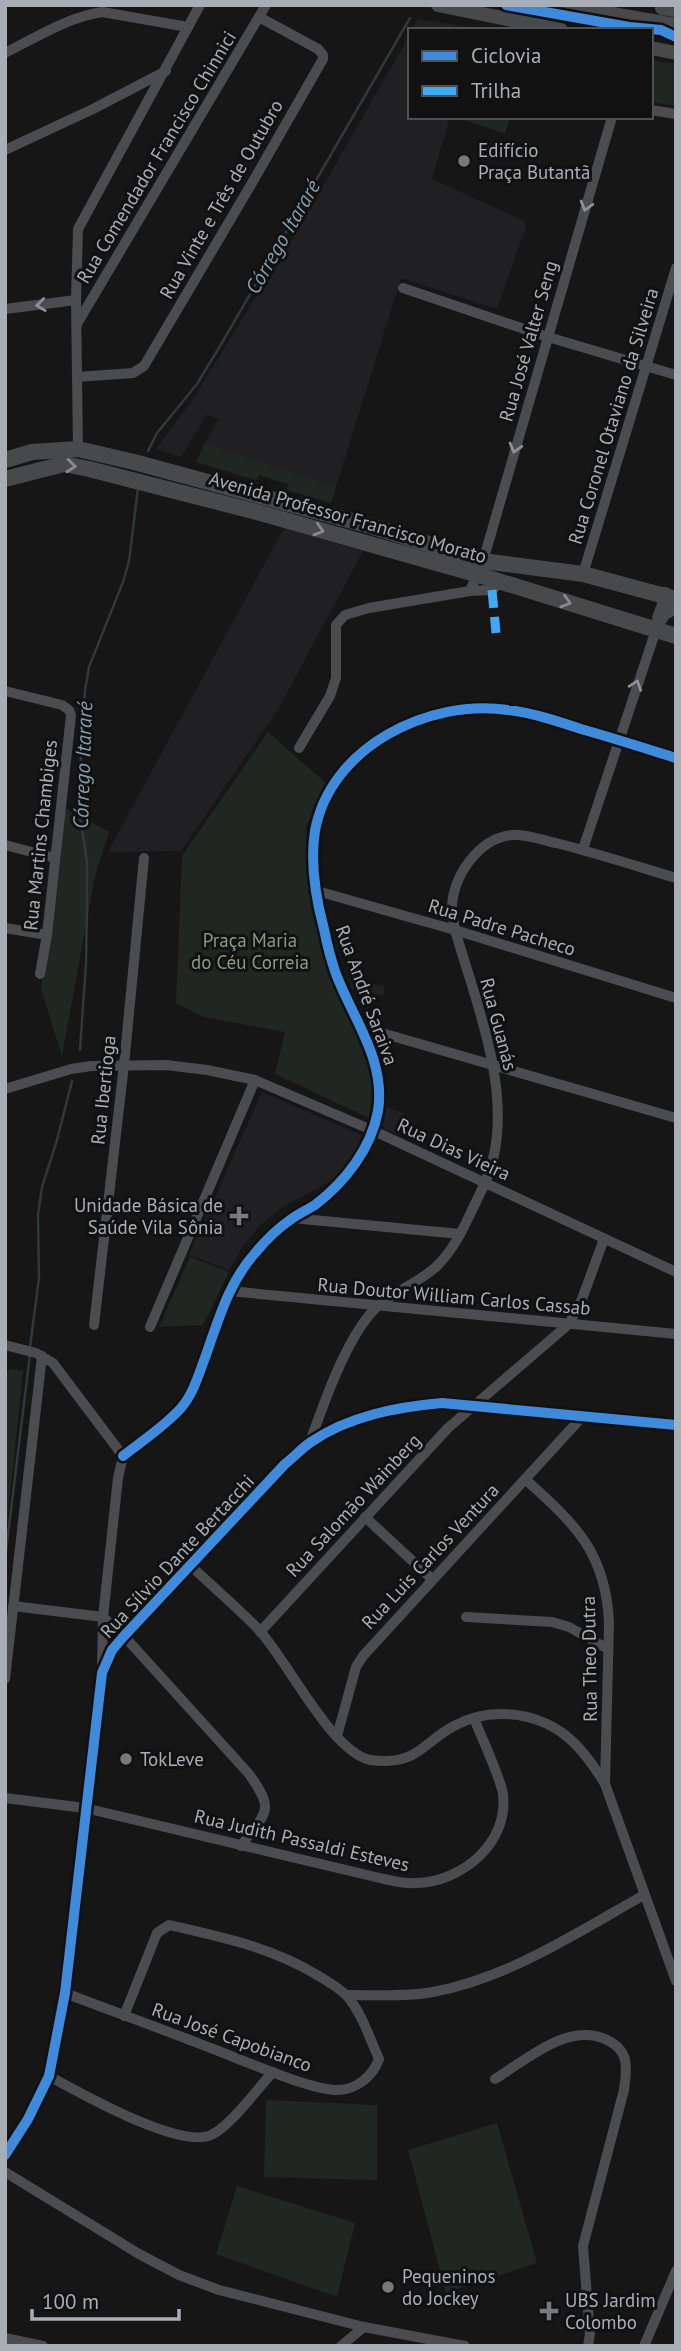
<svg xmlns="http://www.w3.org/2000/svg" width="681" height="2351" font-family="'PT Sans',sans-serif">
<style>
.built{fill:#202022}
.green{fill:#202621}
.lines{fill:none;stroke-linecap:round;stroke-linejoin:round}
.stream{stroke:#2f383c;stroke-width:2.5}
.minor{stroke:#4b4c4f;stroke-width:10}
.major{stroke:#48494b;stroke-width:14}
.highway{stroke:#48494b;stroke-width:16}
.quiet{stroke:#3fa9f5;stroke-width:9;stroke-dasharray:18 9;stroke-linecap:butt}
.cycleway-casing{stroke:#111112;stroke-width:15}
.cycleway{stroke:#408adc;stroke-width:10}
.oneway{stroke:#8d9197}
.oneway2{stroke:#878b91}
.poi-dot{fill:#76797e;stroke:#111112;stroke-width:2.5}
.labels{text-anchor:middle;stroke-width:6;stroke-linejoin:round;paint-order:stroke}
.poi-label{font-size:19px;fill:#a9aeb6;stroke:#111112;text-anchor:start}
.street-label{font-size:19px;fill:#a9aeb6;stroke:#111112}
.park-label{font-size:19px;fill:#839e82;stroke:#111112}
.water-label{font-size:21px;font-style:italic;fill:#849dad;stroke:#111112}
</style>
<rect width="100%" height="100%" fill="#161617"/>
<g class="built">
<path d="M 418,19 L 477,28 L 477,30 L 412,30 Z"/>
<path d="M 410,34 L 410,117 L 450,117 L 432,179 L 524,221 L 526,227 L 497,309 L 401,278 L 331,503 L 287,490 L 288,484 L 259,475 L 256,480 L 196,462 L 218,419 L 207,414 L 181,457 L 156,449 L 195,396 L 310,209 Z"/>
<path d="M 284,528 L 363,551 L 280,706 L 181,851 L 108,852 Z"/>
<path d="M 348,978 L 385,987 L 383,996 L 352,989 Z"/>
<path d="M 262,1092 L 364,1136 L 351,1160 L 334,1179 L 283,1207 L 260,1225 L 242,1248 L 229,1270 L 189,1255 Z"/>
<path d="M 386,1107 L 404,1113 L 396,1134 L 385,1129 L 383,1125 Z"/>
</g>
<g class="green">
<path d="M 651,60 L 676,64 L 676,106 L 651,102 Z"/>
<path d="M 457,117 L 510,117 L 505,134 Z"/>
<path d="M 205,443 L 336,487 L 331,503 L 287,490 L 288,484 L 259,475 L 256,480 L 196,462 Z"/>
<path d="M 268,732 L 328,785 L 306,826 L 307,873 L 317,925 L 334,981 L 353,1020 L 374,1084 L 369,1118 L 275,1074 L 285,1032 L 204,1017 L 176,1003 L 182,856 Z"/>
<path d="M 65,808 L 109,832 L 95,876 L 62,1056 L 41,989 Z"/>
<path d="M 190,1257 L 229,1272 L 203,1325 L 159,1327 Z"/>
<path d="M 11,1369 L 23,1371 L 5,1544 L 5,1373 Z"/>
<path d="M 266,2100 L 377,2105 L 377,2180 L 264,2177 Z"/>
<path d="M 497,2123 L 537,2263 L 446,2293 L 408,2150 Z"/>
<path d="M 237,2186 L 355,2223 L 337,2297 L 216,2254 Z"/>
</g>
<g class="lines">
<g class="stream">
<path d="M 148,451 L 157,433 L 197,384 L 223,341 L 410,18"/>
<path d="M 80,1050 L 86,963 L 87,908 L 87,862 L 78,802 L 85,691 L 89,667 L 123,582 L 129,561 L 138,488"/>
<path d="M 30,1347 L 39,1278 L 38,1215 L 42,1187 L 57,1140 L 72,1081"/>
<path d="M 5,1559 L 30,1354"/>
</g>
<g class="minor">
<path d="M 5,53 C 35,38 68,17 102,12 L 188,27"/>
<path d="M 651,110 L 676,114"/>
<path d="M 5,150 L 93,109 L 166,71"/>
<path d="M 403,288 L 548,337 L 676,375"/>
<path d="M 5,309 L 76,300"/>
<path d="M 77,324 L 266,5"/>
<path d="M 77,377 L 133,373 L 144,366 L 252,183 L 323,59 L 323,55 L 318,49 L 259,17"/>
<path d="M 78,449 L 76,300 L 78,229 L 200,5"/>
<path d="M 583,574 L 676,268"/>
<path d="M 470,591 L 483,561 L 612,117"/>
<path d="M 5,691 L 62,705 L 69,710 L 71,715 L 47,935 L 40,974"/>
<path d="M 299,748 L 330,696 L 336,678 L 336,625 L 345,615 L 369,608 L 470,591 L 492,590 L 501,582"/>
<path d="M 5,845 L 55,858"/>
<path d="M 583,849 L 660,618 L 676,609"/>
<path d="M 317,891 L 455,930 L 676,998"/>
<path d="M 5,928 L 47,935"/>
<path d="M 361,1027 L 676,1118"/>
<path d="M 5,1089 L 71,1069 L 91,1066 L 166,1065 L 207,1070 L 255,1080 L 374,1131 L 676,1272"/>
<path d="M 292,1218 L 460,1234"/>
<path d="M 229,1291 L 676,1334"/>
<path d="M 94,1325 L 124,1065 L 144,858"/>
<path d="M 150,1327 L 255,1080"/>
<path d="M 5,1345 L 36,1353 L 53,1363 L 123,1456"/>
<path d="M 310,1442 C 324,1403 348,1332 379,1305 C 397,1290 420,1282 437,1266 C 454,1249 463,1229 473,1208 C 481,1192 489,1176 493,1159 C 511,1087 475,999 455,930 C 454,923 452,915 452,908 C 452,876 480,837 513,835 C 528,834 542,840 556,843 C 596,853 636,866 676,878"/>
<path d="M 123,1456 C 142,1441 165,1426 181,1408 C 194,1393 199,1373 206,1355 C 219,1318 229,1282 256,1252 C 266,1240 277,1229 290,1220 C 298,1214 307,1210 315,1205 C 345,1182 371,1149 378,1111 C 386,1060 353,1019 336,974 C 331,960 327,944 324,929 C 316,899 310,862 315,831 C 330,747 429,698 508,710 C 533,713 557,721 581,729 C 613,738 644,748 676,758"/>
<path d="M 525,1479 C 575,1524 606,1552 609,1623 L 605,1784"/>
<path d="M 365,1517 L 432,1579"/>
<path d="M 190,1565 C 213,1587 238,1608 260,1631 C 288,1663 327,1742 364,1758 C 370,1761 378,1761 385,1761 C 419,1761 427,1740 454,1726 C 488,1707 534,1711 565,1735 C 581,1747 594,1766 605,1784 L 676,1981"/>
<path d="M 13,1606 L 103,1617"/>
<path d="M 103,1617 L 124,1636 L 249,1774 C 276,1812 266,1811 241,1846"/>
<path d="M 466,1617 L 552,1622 L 569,1627 L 608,1649"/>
<path d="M 260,1632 L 448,1428 L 569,1324 L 582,1299 L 604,1239"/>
<path d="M 102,1669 L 103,1617 L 118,1478 L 123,1456"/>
<path d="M 5,1679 L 42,1356"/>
<path d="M 337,1736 L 356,1667 L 363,1656 L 582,1417"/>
<path d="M 5,1798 L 85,1808 L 384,1879 C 394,1881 405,1884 416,1883 C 462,1882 509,1843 503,1794 C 500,1776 481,1737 474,1718"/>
<path d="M 65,1993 C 120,2014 176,2034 231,2056 C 257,2066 312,2090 338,2090 C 356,2090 373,2076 379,2059 C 370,2039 362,2014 348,1997 C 340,1988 327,1981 317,1975 C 271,1947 221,1937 169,1925 L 157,1933 L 124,2016"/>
<path d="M 347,1995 C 375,1995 405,1997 433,1992 C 509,1978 578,1932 644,1895"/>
<path d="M 49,2076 C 79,2092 183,2152 213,2134 C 232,2124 258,2088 273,2072"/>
<path d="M 495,2079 C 526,2060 569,2021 607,2040 C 630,2051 627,2068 624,2090 L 583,2246 L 590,2334 L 588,2346"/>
<path d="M 5,2155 L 28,2119 L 49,2076 L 65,1993 L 102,1673 L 112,1650 L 124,1636 L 285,1464 C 294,1457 302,1448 311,1442 C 349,1416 397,1407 442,1403 L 676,1425"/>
<path d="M 5,2172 L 139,2254 L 179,2275 L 219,2290 L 364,2327 L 465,2346"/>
<path d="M 5,2338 L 43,2346"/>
<path d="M 341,2346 L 364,2327"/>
<path d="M 644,2346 L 676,2271"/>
</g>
<g class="major">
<path d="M 438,5 L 561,30"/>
<path d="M 561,5 L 676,25"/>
<path d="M 662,8 L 676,10"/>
<path d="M 651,48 L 676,53"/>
</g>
<g class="highway">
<path d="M 5,460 L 32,452 L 78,449 L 134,462 L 367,525 L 483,561 L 583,574 L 676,599"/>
<path d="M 5,479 L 64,464 L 89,469 L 253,511 L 479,575 L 676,636"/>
<path d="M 660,618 L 665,605 L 665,595"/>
</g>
<path class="quiet" d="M 492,590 L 496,633"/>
<g class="cycleway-casing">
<g id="cycleway">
<path d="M 506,5 L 629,27 L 661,30 L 676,37"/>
<path d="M 123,1456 C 142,1441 165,1426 181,1408 C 194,1393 199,1373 206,1355 C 219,1318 229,1282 256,1252 C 266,1240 277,1229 290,1220 C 298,1214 307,1210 315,1205 C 345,1182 371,1149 378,1111 C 386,1060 353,1019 336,974 C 331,960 327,944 324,929 C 316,899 310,862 315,831 C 330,747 429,698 508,710 C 533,713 557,721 581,729 C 613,738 644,748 676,758"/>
<path d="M 5,2155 L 28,2119 L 49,2076 L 65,1993 L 102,1673 L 112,1650 L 124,1636 L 285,1464 C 294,1457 302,1448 311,1442 C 349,1416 397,1407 442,1403 L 676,1425"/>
</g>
</g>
<use href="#cycleway" class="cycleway"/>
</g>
<defs><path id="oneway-chevron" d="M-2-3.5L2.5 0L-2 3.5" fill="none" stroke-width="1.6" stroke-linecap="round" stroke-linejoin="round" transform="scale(1.75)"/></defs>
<g class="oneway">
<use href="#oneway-chevron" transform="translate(586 206) rotate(106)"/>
<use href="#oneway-chevron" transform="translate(41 305) rotate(173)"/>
<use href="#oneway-chevron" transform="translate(515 448) rotate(106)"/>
<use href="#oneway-chevron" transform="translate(636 685) rotate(-71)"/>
</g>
<g class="oneway2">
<use href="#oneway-chevron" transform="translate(71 466) rotate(6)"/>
<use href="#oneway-chevron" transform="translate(319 530) rotate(16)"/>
<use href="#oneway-chevron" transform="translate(566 602) rotate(17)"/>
</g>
<g class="poi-dot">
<circle cx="464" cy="161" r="7"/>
<path d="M235.5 1205.5h7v7h7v7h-7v7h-7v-7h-7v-7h7z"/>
<circle cx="126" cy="1759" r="7"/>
<circle cx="388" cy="2287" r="7"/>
<path d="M545.5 2300.5h7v7h7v7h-7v7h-7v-7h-7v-7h7z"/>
</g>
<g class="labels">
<g class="poi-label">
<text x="478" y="157">Edifício<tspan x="478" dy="22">Praça Butantã</tspan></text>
<text x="223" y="1212" text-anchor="end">Unidade Básica de<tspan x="223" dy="22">Saúde Vila Sônia</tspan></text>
<text x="140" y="1766">TokLeve</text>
<text x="402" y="2283">Pequeninos<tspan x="402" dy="22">do Jockey</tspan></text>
<text x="565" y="2307">UBS Jardim<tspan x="565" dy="22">Colombo</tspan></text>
</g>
<g class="street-label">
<text transform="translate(156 157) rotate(-59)" y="7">Rua Comendador Francisco Chinnici</text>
<text transform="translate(221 199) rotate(-60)" y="7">Rua Vinte e Três de Outubro</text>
<text transform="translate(528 341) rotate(-74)" y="7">Rua José Valter Seng</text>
<text transform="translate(613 416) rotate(-73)" y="7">Rua Coronel Otaviano da Silveira</text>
<text transform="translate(348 517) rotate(16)" y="7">Avenida Professor Francisco Morato</text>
<text transform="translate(40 835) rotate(-84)" y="7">Rua Martins Chambiges</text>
<text transform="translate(502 927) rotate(17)" y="7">Rua Padre Pacheco</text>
<text transform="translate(367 995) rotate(70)" y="7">Rua André Saraiva</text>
<text transform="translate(499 1024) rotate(75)" y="7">Rua Guanás</text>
<text transform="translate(103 1090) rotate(-84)" y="7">Rua Ibertioga</text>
<text transform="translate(454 1149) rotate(25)" y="7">Rua Dias Vieira</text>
<text transform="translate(454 1296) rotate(5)" y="7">Rua Doutor William Carlos Cassab</text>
<text transform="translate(353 1505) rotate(-47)" y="7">Rua Salomão Wainberg</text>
<text transform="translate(177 1556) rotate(-47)" y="7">Rua Sílvio Dante Bertacchi</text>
<text transform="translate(430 1556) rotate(-47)" y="7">Rua Luis Carlos Ventura</text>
<text transform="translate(589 1659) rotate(-91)" y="7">Rua Theo Dutra</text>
<text transform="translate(302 1840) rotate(13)" y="7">Rua Judith Passaldi Esteves</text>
<text transform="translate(232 2037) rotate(20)" y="7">Rua José Capobianco</text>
</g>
<g class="park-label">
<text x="250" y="947">Praça Maria<tspan x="250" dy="22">do Céu Correia</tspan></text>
</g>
<g class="water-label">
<text transform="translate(283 237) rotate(-60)" y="7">Córrego Itararé</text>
<text transform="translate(83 765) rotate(-88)" y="7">Córrego Itararé</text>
</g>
</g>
<rect width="681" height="2351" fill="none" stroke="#a9aeb6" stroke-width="14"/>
<rect x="408" y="28" width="245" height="91" fill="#111112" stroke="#4e5054" stroke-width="2"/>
<rect x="422" y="51" width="35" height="10" fill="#408adc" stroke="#4e5054" stroke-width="2"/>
<text x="471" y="63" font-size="21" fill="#a9aeb6">Ciclovia</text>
<rect x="422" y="86" width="35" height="10" fill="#3fa9f5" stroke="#4e5054" stroke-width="2"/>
<text x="471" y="98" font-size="21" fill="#a9aeb6">Trilha</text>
<path d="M32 2309v10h147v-10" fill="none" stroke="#a9aeb6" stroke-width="3.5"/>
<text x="42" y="2309" font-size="21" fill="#a9aeb6" stroke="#111112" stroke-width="5" paint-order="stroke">100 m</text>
</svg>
